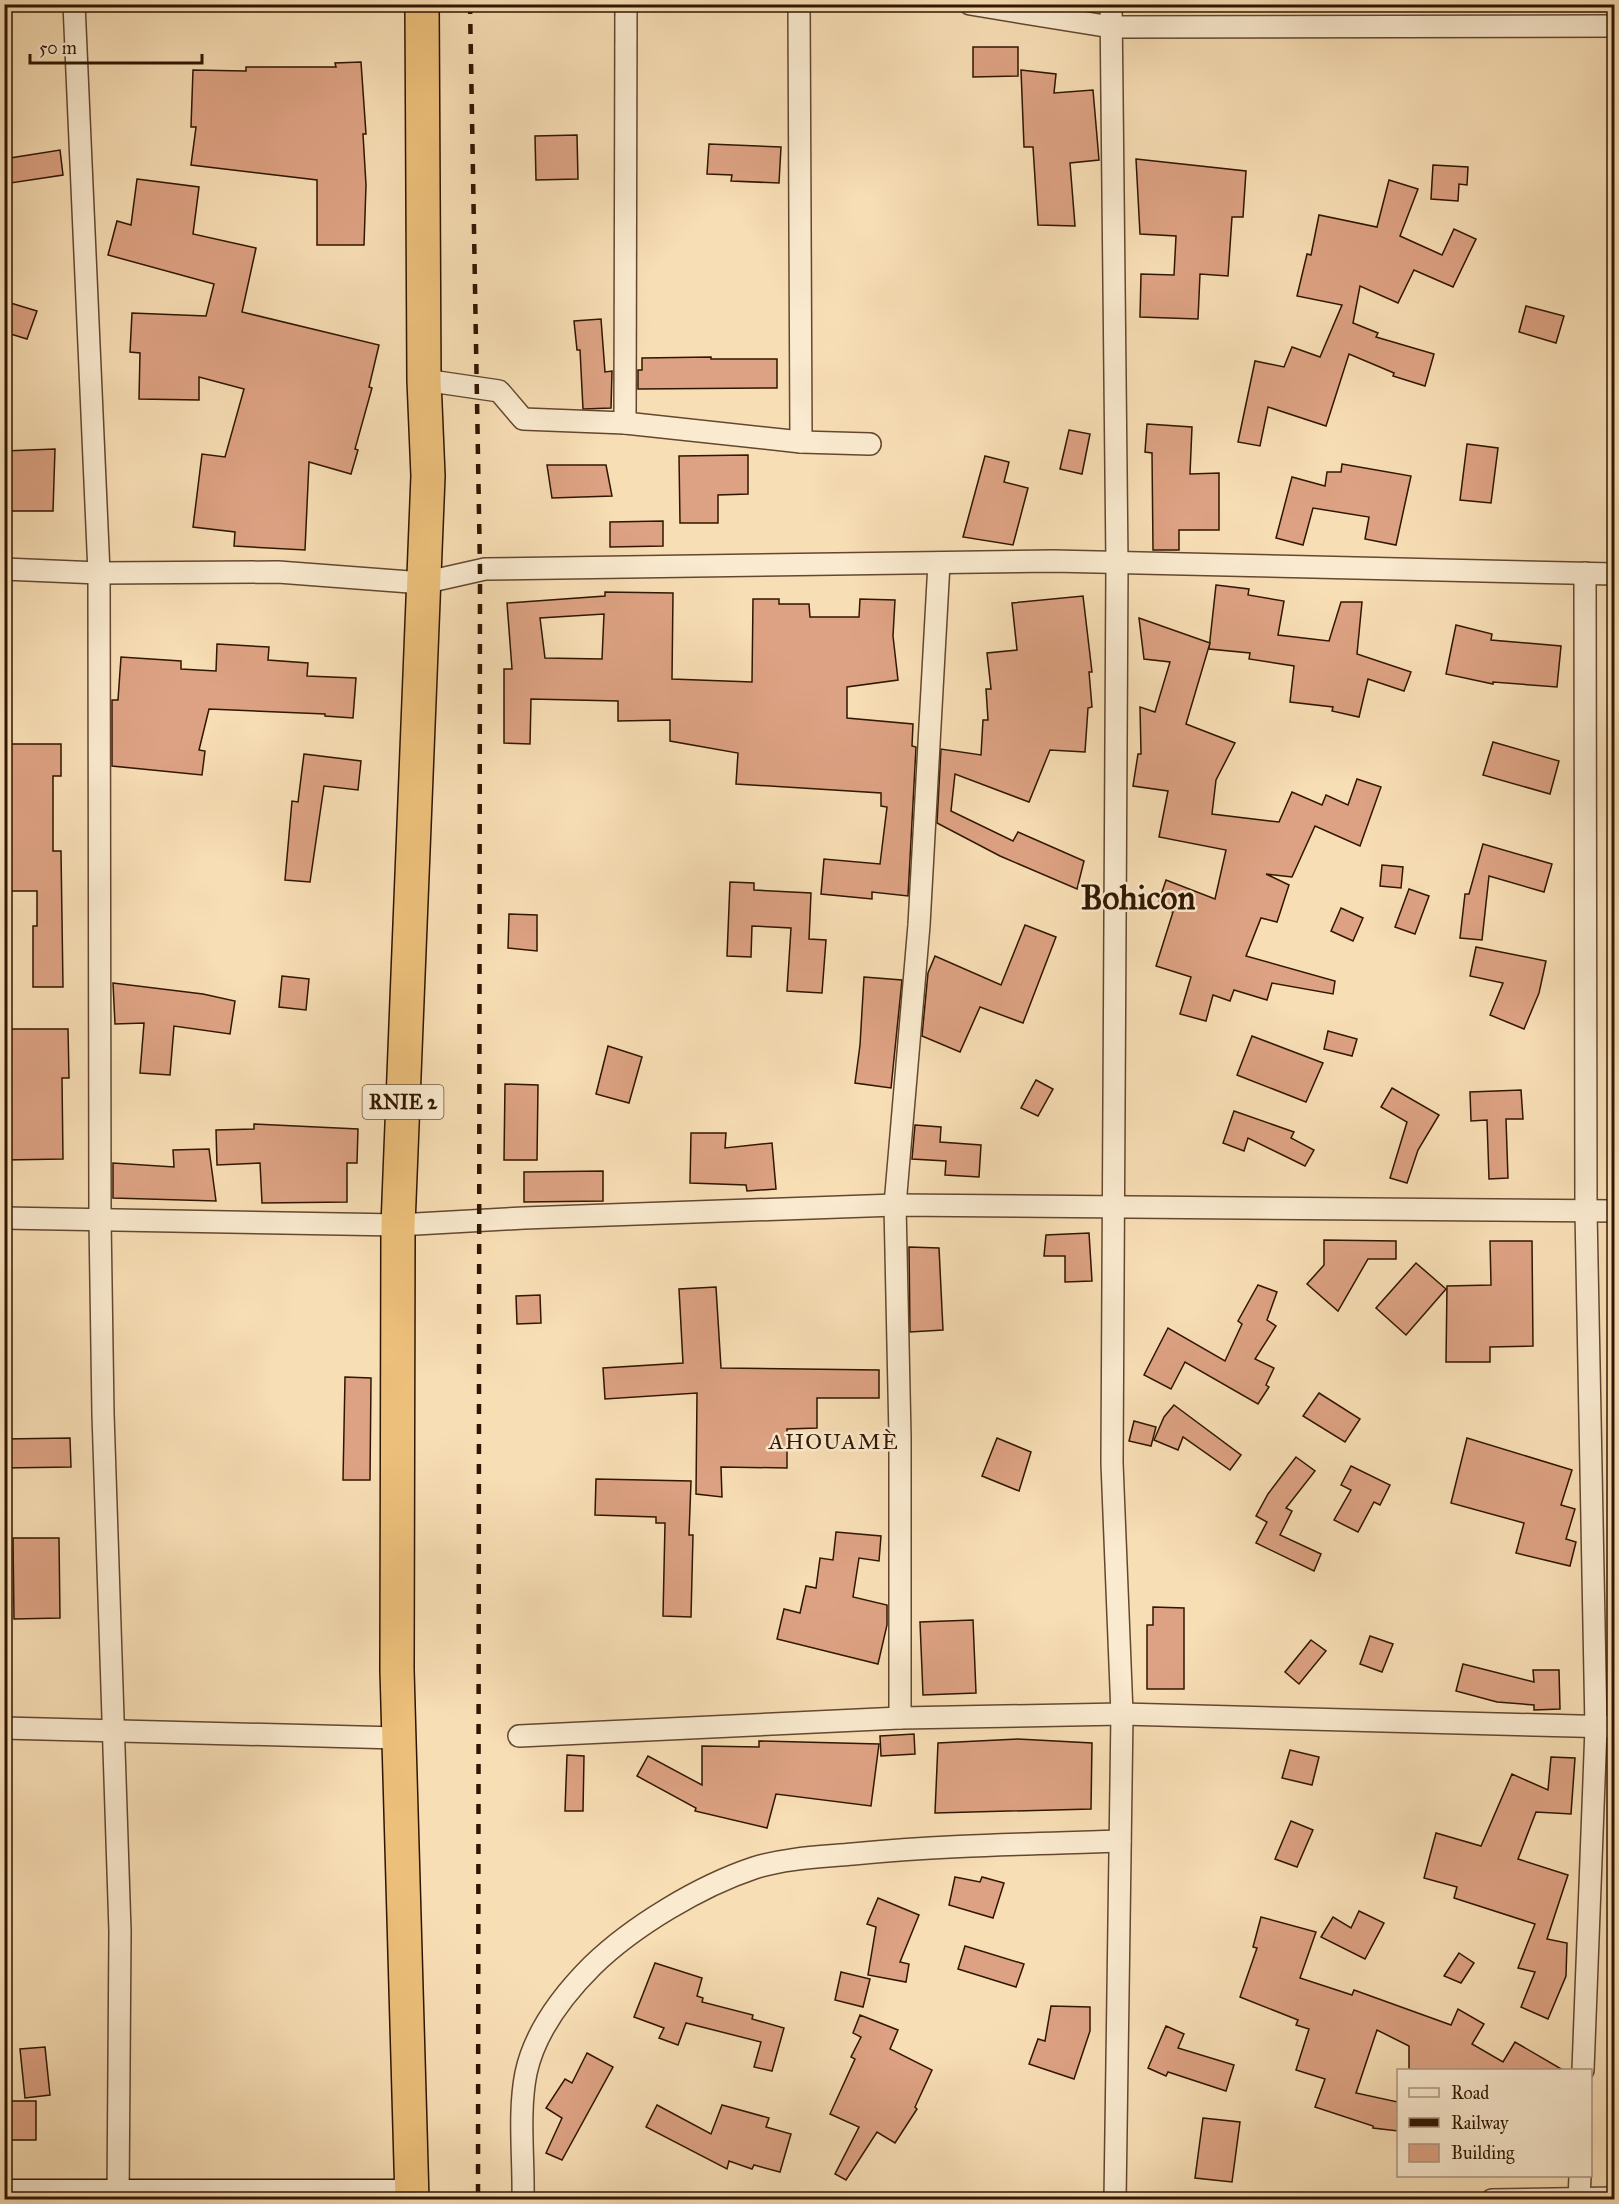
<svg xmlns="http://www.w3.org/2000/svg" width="1619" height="2204" font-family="'IM FELL Great Primer',serif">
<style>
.building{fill:#dda283;stroke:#301601;stroke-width:1.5;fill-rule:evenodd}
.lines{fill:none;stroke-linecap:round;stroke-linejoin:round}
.minor-casing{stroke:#62482e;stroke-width:24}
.secondary-casing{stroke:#301601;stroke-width:33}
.trunk-casing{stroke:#301601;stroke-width:36}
.minor{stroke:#faeacf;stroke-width:21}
.secondary{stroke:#faeacf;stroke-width:30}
.trunk{stroke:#ecbf7a;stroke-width:33}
.rail{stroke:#301601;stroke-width:4.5;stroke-dasharray:10 10;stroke-linecap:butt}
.labels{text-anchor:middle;stroke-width:5;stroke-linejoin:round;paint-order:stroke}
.shield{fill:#faeacf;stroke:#6d563f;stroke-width:1.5}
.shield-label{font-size:20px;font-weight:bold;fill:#301601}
.neighbourhood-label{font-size:22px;letter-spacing:1.5px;fill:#301601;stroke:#faeacf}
.town-label{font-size:33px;font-weight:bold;fill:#301601;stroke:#faeacf}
</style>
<rect width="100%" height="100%" fill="#f8deb5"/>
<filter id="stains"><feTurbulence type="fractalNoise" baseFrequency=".00333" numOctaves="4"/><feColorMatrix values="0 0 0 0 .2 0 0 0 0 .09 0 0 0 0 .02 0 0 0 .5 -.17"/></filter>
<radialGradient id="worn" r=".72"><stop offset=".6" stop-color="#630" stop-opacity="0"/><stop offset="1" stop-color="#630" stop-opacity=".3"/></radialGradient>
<g class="building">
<path d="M 973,47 L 1018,47 L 1018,76 L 973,77 Z"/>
<path d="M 361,62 L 366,134 L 363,134 L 366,185 L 364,245 L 317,245 L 317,180 L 191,165 L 196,127 L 191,127 L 193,70 L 246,71 L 246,67 L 336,67 L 335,63 Z"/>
<path d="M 1021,70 L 1056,74 L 1054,93 L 1093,90 L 1099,160 L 1070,163 L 1075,226 L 1038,225 L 1033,147 L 1024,147 Z"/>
<path d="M 577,135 L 578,179 L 536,180 L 535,136 Z"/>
<path d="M 709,144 L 781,147 L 779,183 L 731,181 L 732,175 L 707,174 Z"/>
<path d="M 60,150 L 63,175 L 4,184 L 4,159 Z"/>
<path d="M 1136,159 L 1246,171 L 1243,217 L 1232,217 L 1228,276 L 1200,274 L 1198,319 L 1140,317 L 1141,274 L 1174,275 L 1176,236 L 1140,234 Z"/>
<path d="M 1433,165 L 1468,167 L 1467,185 L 1459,184 L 1458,201 L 1431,199 Z"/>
<path d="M 137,179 L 199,187 L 193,234 L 256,248 L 242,312 L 379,345 L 369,387 L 372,388 L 355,449 L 358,450 L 351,474 L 309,462 L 305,550 L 234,546 L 235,532 L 193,527 L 202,454 L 225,457 L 244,389 L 199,377 L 199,400 L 139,399 L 140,353 L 130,352 L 132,313 L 206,316 L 214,284 L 108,255 L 117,221 L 131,225 Z"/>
<path d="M 1389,180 L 1418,189 L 1400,236 L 1442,255 L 1454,229 L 1476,239 L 1453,287 L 1414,270 L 1398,303 L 1360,286 L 1353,323 L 1378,333 L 1376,337 L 1434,354 L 1425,386 L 1393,376 L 1394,373 L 1349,354 L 1326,426 L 1268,407 L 1260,446 L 1238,442 L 1255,361 L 1284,367 L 1292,347 L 1320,357 L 1342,305 L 1297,296 L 1307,254 L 1311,255 L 1319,215 L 1377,227 Z"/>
<path d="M 4,301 L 37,311 L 27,339 L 4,332 Z"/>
<path d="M 1526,306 L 1564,316 L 1556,343 L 1519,332 Z"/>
<path d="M 601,319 L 605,372 L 612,371 L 611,408 L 583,409 L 580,350 L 577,350 L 574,321 Z"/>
<path d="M 711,357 L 711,359 L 777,359 L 777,388 L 638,389 L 638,370 L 642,370 L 642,358 Z"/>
<path d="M 1147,424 L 1192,427 L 1190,474 L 1219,473 L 1219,530 L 1179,530 L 1179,550 L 1153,550 L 1152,453 L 1145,452 Z"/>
<path d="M 1069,430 L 1090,434 L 1082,474 L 1060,469 Z"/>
<path d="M 1467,444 L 1498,448 L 1491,503 L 1460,500 Z"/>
<path d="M 55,449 L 53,511 L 4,511 L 4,451 Z"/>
<path d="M 748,455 L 748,494 L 718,495 L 718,523 L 680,523 L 679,456 Z"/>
<path d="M 985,456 L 1009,462 L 1004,482 L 1028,488 L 1013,545 L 963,537 Z"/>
<path d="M 1342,464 L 1411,476 L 1396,545 L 1365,539 L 1369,517 L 1313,508 L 1303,545 L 1276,538 L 1292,477 L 1325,486 L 1327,472 L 1341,472 Z"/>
<path d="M 547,465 L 606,465 L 612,496 L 552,498 Z"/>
<path d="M 663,521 L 663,546 L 610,547 L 610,522 Z"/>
<path d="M 1216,585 L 1249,589 L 1248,595 L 1284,601 L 1278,635 L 1329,641 L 1341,602 L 1362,602 L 1357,654 L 1411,672 L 1404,691 L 1368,679 L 1359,717 L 1332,711 L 1333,707 L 1290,702 L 1294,666 L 1249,659 L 1250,653 L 1209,649 Z"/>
<path d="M 605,592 L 673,593 L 672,679 L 752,682 L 753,599 L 779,599 L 779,604 L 809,604 L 810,617 L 859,617 L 860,599 L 895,600 L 893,636 L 898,680 L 847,687 L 847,718 L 913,724 L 912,746 L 916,747 L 908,896 L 872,892 L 872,899 L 821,894 L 824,859 L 880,864 L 887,807 L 881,806 L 881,793 L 736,784 L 738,753 L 670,741 L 670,720 L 618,721 L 618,701 L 531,699 L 530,744 L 504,743 L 504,669 L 512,669 L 507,603 L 605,596 ZM 604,614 L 602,659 L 545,658 L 540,618 Z"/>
<path d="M 1083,596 L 1092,672 L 1089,672 L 1092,707 L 1088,708 L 1085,752 L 1050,750 L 1029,802 L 955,774 L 951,811 L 1013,841 L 1018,832 L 1084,861 L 1077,889 L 1000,856 L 937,823 L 941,749 L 981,755 L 983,720 L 988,720 L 986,689 L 991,689 L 987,653 L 1017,650 L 1012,603 Z"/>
<path d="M 1139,618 L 1210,643 L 1186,724 L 1235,743 L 1216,780 L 1212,814 L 1279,822 L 1292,792 L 1322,805 L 1326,795 L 1348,805 L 1357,779 L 1381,787 L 1360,846 L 1315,826 L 1292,877 L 1266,874 L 1289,885 L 1277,922 L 1261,918 L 1246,956 L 1335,981 L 1333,994 L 1272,983 L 1267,1000 L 1234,990 L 1230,1001 L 1213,995 L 1206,1021 L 1180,1014 L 1191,977 L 1156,966 L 1173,912 L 1157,907 L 1166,880 L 1215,899 L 1226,850 L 1159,837 L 1168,791 L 1133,786 L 1138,754 L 1141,754 L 1140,707 L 1155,712 L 1170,662 L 1144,659 Z"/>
<path d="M 1456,625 L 1492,634 L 1491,640 L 1561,646 L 1557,687 L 1493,682 L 1493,684 L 1446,674 Z"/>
<path d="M 217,644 L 269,647 L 268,660 L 308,663 L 307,676 L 356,678 L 353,718 L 325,716 L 325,714 L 209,709 L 199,750 L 205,751 L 202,775 L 112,766 L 112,700 L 118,700 L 121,657 L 181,661 L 181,669 L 216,671 Z"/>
<path d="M 1493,742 L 1559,761 L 1550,794 L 1483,775 Z"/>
<path d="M 4,744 L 61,744 L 61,776 L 53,776 L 53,851 L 61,851 L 63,987 L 33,987 L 33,926 L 37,926 L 37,891 L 4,891 Z"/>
<path d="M 304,754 L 361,761 L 358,790 L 324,786 L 310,882 L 285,880 L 292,801 L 298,802 Z"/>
<path d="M 1483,844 L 1552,864 L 1544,892 L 1489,876 L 1482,940 L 1460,938 L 1465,894 L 1469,894 Z"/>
<path d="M 1382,865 L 1403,867 L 1401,888 L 1380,886 Z"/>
<path d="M 730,882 L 754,883 L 754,890 L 811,893 L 809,939 L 826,940 L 822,993 L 787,991 L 791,928 L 752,926 L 751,957 L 727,956 Z"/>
<path d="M 1409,889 L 1429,896 L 1415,934 L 1395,927 Z"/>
<path d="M 1341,908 L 1363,918 L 1353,941 L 1331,931 Z"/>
<path d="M 509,914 L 537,915 L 537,951 L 508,948 Z"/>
<path d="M 1025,925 L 1056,937 L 1023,1023 L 980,1007 L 960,1052 L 922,1036 L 928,973 L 935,956 L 1001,985 Z"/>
<path d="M 1476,947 L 1546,961 L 1539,993 L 1524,1029 L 1490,1015 L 1503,983 L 1470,976 Z"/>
<path d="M 282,976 L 309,979 L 306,1010 L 279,1007 Z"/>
<path d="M 864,977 L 902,980 L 891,1088 L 855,1083 L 860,1045 Z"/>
<path d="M 113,983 L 203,994 L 235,1001 L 230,1034 L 174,1026 L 170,1075 L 140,1073 L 144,1023 L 115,1024 Z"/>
<path d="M 4,1029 L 68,1029 L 69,1078 L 62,1078 L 63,1159 L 4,1160 Z"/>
<path d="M 1328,1031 L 1357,1039 L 1352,1056 L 1324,1049 Z"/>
<path d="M 1252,1036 L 1323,1063 L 1306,1102 L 1237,1075 Z"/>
<path d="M 608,1046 L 642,1057 L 629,1103 L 596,1094 Z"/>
<path d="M 1036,1080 L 1053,1089 L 1038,1116 L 1021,1108 Z"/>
<path d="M 505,1084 L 538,1085 L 537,1160 L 504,1160 Z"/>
<path d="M 1392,1088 L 1439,1115 L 1418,1150 L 1407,1183 L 1390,1178 L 1407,1122 L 1381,1107 Z"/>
<path d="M 1521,1090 L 1523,1119 L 1506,1119 L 1508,1178 L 1489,1179 L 1487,1120 L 1471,1121 L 1470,1092 Z"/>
<path d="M 1234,1111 L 1294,1132 L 1291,1138 L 1314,1150 L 1305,1166 L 1248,1138 L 1244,1151 L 1223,1143 Z"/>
<path d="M 254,1124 L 358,1129 L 357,1163 L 347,1163 L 347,1202 L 262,1203 L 260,1163 L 217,1165 L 216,1130 L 254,1129 Z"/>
<path d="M 915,1125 L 941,1127 L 940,1142 L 981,1145 L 979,1177 L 945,1175 L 946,1161 L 912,1159 Z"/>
<path d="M 691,1133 L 726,1133 L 725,1148 L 772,1143 L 776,1189 L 747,1191 L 746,1185 L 690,1183 Z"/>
<path d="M 209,1149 L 216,1201 L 113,1198 L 113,1163 L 174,1167 L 173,1150 Z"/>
<path d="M 603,1171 L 603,1201 L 524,1202 L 524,1172 Z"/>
<path d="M 1089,1233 L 1092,1281 L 1065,1282 L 1065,1256 L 1044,1256 L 1046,1235 Z"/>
<path d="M 1324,1240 L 1396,1241 L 1396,1259 L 1368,1259 L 1338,1311 L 1307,1284 L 1324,1265 Z"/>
<path d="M 1490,1241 L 1532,1241 L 1533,1346 L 1490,1347 L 1490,1362 L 1446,1362 L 1447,1286 L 1491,1285 Z"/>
<path d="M 909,1247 L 939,1248 L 943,1330 L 910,1332 Z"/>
<path d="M 1416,1263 L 1446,1289 L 1406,1335 L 1376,1308 Z"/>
<path d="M 1258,1285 L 1277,1292 L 1267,1320 L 1276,1326 L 1255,1359 L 1274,1368 L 1266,1385 L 1269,1387 L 1258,1404 L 1185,1362 L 1171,1389 L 1144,1375 L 1168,1328 L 1225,1361 L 1242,1324 L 1238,1321 Z"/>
<path d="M 716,1287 L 721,1368 L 879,1370 L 879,1398 L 817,1398 L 817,1428 L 787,1429 L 787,1468 L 721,1467 L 722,1497 L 696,1494 L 697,1393 L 605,1399 L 603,1368 L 683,1363 L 679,1289 Z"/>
<path d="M 540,1295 L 541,1323 L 517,1324 L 516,1296 Z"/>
<path d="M 345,1377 L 371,1378 L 370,1480 L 343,1480 Z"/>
<path d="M 1319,1393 L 1360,1419 L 1345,1442 L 1303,1416 Z"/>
<path d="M 1174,1405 L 1241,1455 L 1230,1470 L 1183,1437 L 1178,1450 L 1154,1440 L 1164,1417 Z"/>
<path d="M 1134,1421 L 1156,1427 L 1151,1446 L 1129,1441 Z"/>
<path d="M 70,1438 L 71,1467 L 4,1468 L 4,1439 Z"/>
<path d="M 997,1438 L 1031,1452 L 1019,1491 L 982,1476 Z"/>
<path d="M 1467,1438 L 1572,1470 L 1561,1505 L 1575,1509 L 1566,1539 L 1576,1542 L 1570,1566 L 1516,1553 L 1524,1523 L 1451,1503 Z"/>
<path d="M 1296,1457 L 1315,1471 L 1286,1508 L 1292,1511 L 1280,1535 L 1321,1554 L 1314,1571 L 1256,1543 L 1267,1522 L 1256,1516 L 1268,1494 Z"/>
<path d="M 1351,1466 L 1390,1485 L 1380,1505 L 1374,1502 L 1358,1532 L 1334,1520 L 1351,1490 L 1341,1485 Z"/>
<path d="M 596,1479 L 691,1481 L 689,1535 L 693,1535 L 691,1617 L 663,1616 L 665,1523 L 656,1523 L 656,1517 L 595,1515 Z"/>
<path d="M 836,1532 L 881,1536 L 879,1561 L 859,1558 L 853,1597 L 887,1605 L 887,1625 L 878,1664 L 777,1639 L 784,1609 L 800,1613 L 806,1586 L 816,1588 L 820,1558 L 833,1560 Z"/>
<path d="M 13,1538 L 59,1538 L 60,1618 L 14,1619 Z"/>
<path d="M 1153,1607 L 1184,1608 L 1184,1689 L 1147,1689 L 1147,1625 L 1153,1625 Z"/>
<path d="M 973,1620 L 976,1693 L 923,1695 L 920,1622 Z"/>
<path d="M 1370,1636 L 1393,1644 L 1382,1672 L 1360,1664 Z"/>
<path d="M 1311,1640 L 1326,1651 L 1299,1684 L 1285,1672 Z"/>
<path d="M 1463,1664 L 1534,1682 L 1533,1670 L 1559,1670 L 1560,1709 L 1534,1710 L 1534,1705 L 1497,1702 L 1456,1691 Z"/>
<path d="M 914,1734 L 915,1754 L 881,1756 L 880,1736 Z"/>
<path d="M 1018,1739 L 1092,1743 L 1091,1809 L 935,1813 L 938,1743 Z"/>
<path d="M 759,1741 L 879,1744 L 871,1806 L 776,1794 L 767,1828 L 695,1811 L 696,1808 L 637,1776 L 648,1756 L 702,1785 L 702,1746 L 759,1747 Z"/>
<path d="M 1290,1750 L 1319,1757 L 1312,1785 L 1282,1778 Z"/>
<path d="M 567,1755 L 584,1756 L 583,1811 L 565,1811 Z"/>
<path d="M 1551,1757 L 1575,1758 L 1571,1814 L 1536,1812 L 1518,1859 L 1568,1875 L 1547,1939 L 1567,1943 L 1566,1976 L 1548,2019 L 1521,2007 L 1535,1972 L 1518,1968 L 1535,1924 L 1454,1898 L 1457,1887 L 1424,1878 L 1436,1833 L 1481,1846 L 1512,1774 L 1548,1790 Z"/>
<path d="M 1291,1821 L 1313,1830 L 1297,1867 L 1275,1859 Z"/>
<path d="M 955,1877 L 980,1882 L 982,1877 L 1004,1883 L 993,1918 L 949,1905 Z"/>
<path d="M 878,1898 L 919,1915 L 900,1962 L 909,1964 L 906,1982 L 868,1975 L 876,1927 L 867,1924 Z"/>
<path d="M 1359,1911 L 1384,1923 L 1365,1959 L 1321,1937 L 1333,1917 L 1351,1928 Z"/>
<path d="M 1261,1917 L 1316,1932 L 1300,1978 L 1352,1995 L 1354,1990 L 1451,2025 L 1458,2009 L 1484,2024 L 1472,2044 L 1503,2062 L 1515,2042 L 1563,2070 L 1409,2070 L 1409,2046 L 1377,2030 L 1356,2093 L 1398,2102 L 1398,2131 L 1373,2128 L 1373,2126 L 1315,2107 L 1325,2079 L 1296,2070 L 1309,2029 L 1296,2025 L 1298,2020 L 1240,1997 L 1257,1948 L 1253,1947 Z"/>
<path d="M 965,1946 L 1024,1964 L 1016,1987 L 958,1969 Z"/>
<path d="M 1459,1953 L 1474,1963 L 1461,1983 L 1444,1976 Z"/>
<path d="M 655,1963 L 702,1978 L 697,1996 L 703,1998 L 702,2002 L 753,2015 L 752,2019 L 784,2028 L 772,2071 L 754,2067 L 761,2042 L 686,2023 L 678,2045 L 659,2038 L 664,2028 L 634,2017 Z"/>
<path d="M 841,1972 L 870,1979 L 863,2007 L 835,2000 Z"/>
<path d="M 1051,2006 L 1090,2007 L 1090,2031 L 1074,2079 L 1029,2064 L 1038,2039 L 1045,2041 Z"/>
<path d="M 860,2015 L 898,2030 L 890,2049 L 932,2070 L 915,2107 L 917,2109 L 895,2143 L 877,2132 L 846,2180 L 835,2174 L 859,2127 L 830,2114 L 855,2059 L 851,2057 L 861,2037 L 853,2033 Z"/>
<path d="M 1166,2026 L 1184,2034 L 1178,2048 L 1234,2065 L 1226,2091 L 1168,2072 L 1166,2076 L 1148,2068 Z"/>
<path d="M 45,2047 L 50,2095 L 25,2098 L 20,2049 Z"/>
<path d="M 587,2053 L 613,2067 L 562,2160 L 546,2153 L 562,2118 L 546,2108 L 565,2079 L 572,2083 Z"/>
<rect x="4" y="2101" width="32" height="39"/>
<path d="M 657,2105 L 711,2134 L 722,2105 L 769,2118 L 766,2127 L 791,2134 L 780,2172 L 754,2165 L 752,2169 L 729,2161 L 727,2169 L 646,2127 Z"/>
<path d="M 1203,2118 L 1240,2122 L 1232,2182 L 1195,2178 Z"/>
</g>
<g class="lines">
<g class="minor-casing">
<g id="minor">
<path d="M 74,4 L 99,573 L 100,1219 L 103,1414 L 120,1931 L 118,2200"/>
<path d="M 799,4 L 801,442"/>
<path d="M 970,4 L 1111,27 L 1614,26"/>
<path d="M 1111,4 L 1117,564 L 1112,1463 L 1122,1714 L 1115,2200"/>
<path d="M 424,380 L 499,391 L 523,419 L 625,423 L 801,442 L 870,444"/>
<path d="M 625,423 L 626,4"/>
<path d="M 4,569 L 99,573 L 278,572 L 423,583 L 485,569 L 1053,561 L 1614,574"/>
<path d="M 4,1218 L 398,1225 L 524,1218 L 895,1205 L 1614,1211"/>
<path d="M 900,1718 L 900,1437 L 895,1205 L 919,925 L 939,563"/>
<path d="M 4,1728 L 398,1738"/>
<path d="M 519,1736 L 900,1718 L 1122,1714 L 1614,1727"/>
<path d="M 1583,2070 L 1596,1728 L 1586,1211 L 1585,573"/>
<path d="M 523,2200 C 524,2159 518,2113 526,2073 C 535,2031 562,1996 592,1966 C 633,1926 700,1886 754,1868 C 785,1858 820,1857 853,1854 C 941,1845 1031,1844 1120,1841"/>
<path d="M 1492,2200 L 1614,2198"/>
<path d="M 1579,2200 L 1580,2176"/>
</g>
</g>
<g class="secondary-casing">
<path id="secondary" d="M 4,2195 L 412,2195"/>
</g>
<g class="trunk-casing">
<path id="trunk" d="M 412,2200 L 397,1670 L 398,1225 L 428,476 L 424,380 L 422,4"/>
</g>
<use href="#minor" class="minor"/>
<use href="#secondary" class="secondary"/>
<use href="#trunk" class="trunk"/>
<path class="rail" d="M 470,4 L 480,570 L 478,2200"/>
</g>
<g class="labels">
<rect class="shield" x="362.5" y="1085" width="81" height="34" rx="4.5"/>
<g class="shield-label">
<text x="403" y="1109">RNIE 2</text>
</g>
<g class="neighbourhood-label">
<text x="834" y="1449">AHOUAMÈ</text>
</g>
<g class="town-label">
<text x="1138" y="909">Bohicon</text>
</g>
</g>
<rect width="1619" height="2204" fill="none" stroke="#f8deb5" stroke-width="24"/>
<rect x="6" y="6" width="1607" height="2192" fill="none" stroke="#301601" stroke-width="3"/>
<rect x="12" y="12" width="1595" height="2180" fill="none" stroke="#301601" stroke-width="1.5"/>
<rect x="1397" y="2069" width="195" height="108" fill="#faeacf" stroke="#a9957d" stroke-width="1.5"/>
<rect x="1409" y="2088" width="30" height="9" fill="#faeacf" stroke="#a9957d" stroke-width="1.5"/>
<text x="1451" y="2099" font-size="18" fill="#301601">Road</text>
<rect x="1409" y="2118" width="30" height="9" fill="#301601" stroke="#a9957d" stroke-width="1.5"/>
<text x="1451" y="2129" font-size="18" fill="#301601">Railway</text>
<rect x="1409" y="2144" width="30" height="18" fill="#dda283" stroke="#a9957d" stroke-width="1.5"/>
<text x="1451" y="2159" font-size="18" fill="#301601">Building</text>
<path d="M30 54v9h172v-9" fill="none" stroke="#301601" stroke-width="3"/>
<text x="39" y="54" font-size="18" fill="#301601" stroke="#faeacf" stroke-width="4.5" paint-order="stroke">50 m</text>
<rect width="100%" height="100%" filter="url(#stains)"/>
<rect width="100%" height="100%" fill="url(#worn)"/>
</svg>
